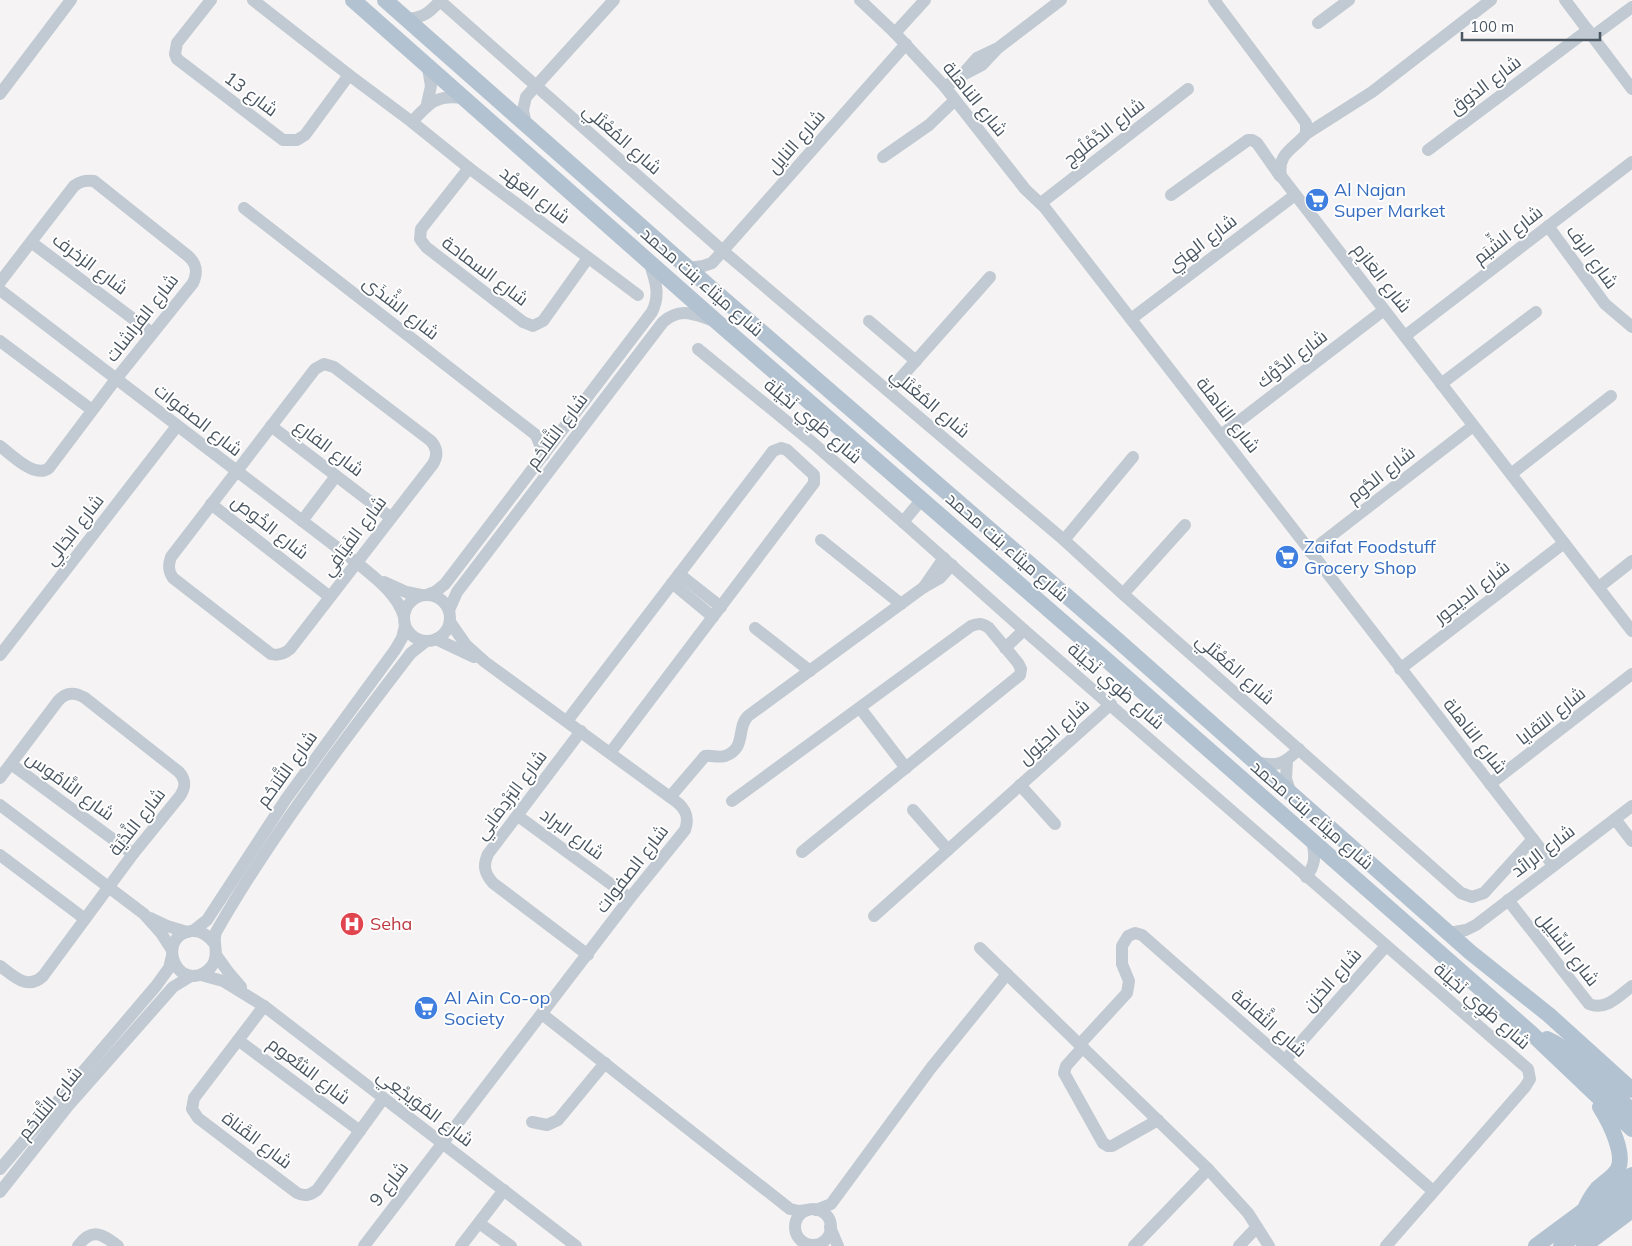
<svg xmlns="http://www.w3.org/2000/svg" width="1632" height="1246" font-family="Mulish,Cairo,sans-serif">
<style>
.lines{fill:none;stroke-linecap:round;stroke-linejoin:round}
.minor{stroke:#c1cad2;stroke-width:12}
.major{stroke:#b3c2d1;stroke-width:16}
.labels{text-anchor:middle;stroke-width:4;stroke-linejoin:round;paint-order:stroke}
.street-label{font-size:18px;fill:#4a5661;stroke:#fff}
.shop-label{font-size:18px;fill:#366cbe;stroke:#fff;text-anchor:start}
.health-label{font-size:18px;fill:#be3a42;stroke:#fff;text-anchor:start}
</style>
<rect width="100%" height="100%" fill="#f5f3f3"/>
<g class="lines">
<g class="minor">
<path d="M 211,0 L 177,43 L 175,54 L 177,59 L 283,140 L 297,140 L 305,135 L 349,75"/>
<path d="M 253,0 L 349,75 L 412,122 L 469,168 L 638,295"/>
<path d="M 439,0 L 723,251 L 1064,540 L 1123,594 L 1461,893 L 1472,897 L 1484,893 L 1533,839"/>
<path d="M 860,0 L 895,33 L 945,87 L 1025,189 L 1045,208 L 1553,865"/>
<path d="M 1214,0 L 1306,123 L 1306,134 C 1294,149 1277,153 1281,176 L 1632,631"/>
<path d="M 1565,0 L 1632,89"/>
<path d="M 406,19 C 423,18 429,13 440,1"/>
<path d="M 1318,23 L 1349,0"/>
<path d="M 895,33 L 925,0"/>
<path d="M 1593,36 L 1632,7"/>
<path d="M 963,74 L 977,58 L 996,49"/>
<path d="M 945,87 L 961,76 L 982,65 L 998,48 L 1061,0"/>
<path d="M 0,94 L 71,0"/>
<path d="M 427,104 L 431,86 L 428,68"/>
<path d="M 412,122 C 429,103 437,94 463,98"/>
<path d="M 526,125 L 523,110 L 526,97 L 614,0"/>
<path d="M 1306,134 L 1372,92 L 1491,0"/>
<path d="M 1428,150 L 1588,30"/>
<path d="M 883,157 L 929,125 L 955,100"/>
<path d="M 469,168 L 421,229 L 420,239 L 426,247 L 523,322 L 533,326 L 543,321 L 588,258"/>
<path d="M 1171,195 L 1248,140 L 1252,140 L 1257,143 L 1280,176"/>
<path d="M 1041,203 L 1188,89"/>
<path d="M 244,208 L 536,435 L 544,455"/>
<path d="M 1548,226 L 1605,304 L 1632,327"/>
<path d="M 31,242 L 152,333"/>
<path d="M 688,268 L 703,266 L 712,263 L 906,44"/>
<path d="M 0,282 L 74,186 C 81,181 86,180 94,181 L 188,256 C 197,264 198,272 193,283 L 116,379 L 49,468 C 35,479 12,455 0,446"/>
<path d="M 0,290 L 356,562 C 374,577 398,594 404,617"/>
<path d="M 1131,319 L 1295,195"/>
<path d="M 869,321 L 916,361"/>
<path d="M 1405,336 L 1632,162"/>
<path d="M 0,341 L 92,410"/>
<path d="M 698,349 L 813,443 L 903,522 L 1024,630 L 1528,1069 L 1530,1079 L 1525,1087 L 1386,1246"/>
<path d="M 324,364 L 334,367 L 431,441 C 437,448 438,456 433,464 L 290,649 C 284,654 279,656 271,654 L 173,578 C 168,571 168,565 171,557 L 315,369 Z"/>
<path d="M 1441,384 L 1536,312"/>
<path d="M 889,391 L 990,277"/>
<path d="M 271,426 L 390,517"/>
<path d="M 1221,435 L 1384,310"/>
<path d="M 1511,474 L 1611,396"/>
<path d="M 211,504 L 330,597"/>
<path d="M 302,521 L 336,476"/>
<path d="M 903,522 L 922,499"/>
<path d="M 821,540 L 901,604"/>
<path d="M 1064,540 L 1133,457"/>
<path d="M 1310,552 L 1473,426"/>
<path d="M 679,574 L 721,607"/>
<path d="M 384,582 L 406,592 L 421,595"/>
<path d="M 672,583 L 713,617"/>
<path d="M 924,587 L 944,558"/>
<path d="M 1599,587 L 1632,561"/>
<path d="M 429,594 L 435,592 L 445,584 L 652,312 C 661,294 655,280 649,261"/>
<path d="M 1123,594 L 1185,525"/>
<circle cx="427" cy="618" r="23"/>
<path d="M 449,610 L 457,592 L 663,322 C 680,307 693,314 712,320"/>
<path d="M 755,628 L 810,671"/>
<path d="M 436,639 L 474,657"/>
<path d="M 1005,648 L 1024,630"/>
<path d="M 0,655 L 177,426"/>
<path d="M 1400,669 L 1564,543"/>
<path d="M 860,708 L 906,768"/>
<path d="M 567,721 L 773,451 L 781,448 L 787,450 L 814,475 L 814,483 L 610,753"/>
<path d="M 581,731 L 488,854 C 483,865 484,873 493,883 L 588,955"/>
<path d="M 1287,761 L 1286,779 L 1290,791"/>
<path d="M 1256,762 C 1278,767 1284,764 1299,749"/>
<path d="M 11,764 L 133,854"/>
<path d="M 0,778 L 58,701 C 66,692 75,692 85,698 L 179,772 C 186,780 186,787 180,796 L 133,854 L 43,976 C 27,991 14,976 0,966"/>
<path d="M 1490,784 L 1632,674"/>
<path d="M 1020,785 L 1055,824"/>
<path d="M 670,797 L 705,756 C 712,755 718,758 725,756 C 747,748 736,728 748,716 L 924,587 L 940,578 L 952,565"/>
<path d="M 732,801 L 971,626 C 978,623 982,623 989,628 L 1018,663 L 1021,669 L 1020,675 L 802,852"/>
<path d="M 0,805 L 144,914 L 161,933 L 172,950"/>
<path d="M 913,810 L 948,850"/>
<path d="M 518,816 L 630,898"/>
<path d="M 1615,819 L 1632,841"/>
<path d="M 0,855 L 85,919"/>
<path d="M 1306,877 C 1315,866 1316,856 1312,842"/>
<path d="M 1508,900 L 1589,1004 C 1606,1011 1619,996 1632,986"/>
<path d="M 874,916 L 1111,704"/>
<path d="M 150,918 L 167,926 L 187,932"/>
<path d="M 193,931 L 207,920 L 286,799 L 395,650 L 402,638 L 405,626"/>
<path d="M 1449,933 L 1466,930 L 1476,925 L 1632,806"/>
<path d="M 214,943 C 208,935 201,930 191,931 C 157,936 174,989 204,973 C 209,970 212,967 214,962 C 219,951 212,942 216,932 C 272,834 342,743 411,653 L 425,642"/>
<path d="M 980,948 L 1208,1169 L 1248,1213 L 1269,1246"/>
<path d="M 216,955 L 229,973 L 241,987"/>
<path d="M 201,975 L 223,981 L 264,1006 L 576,1246"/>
<path d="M 264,1006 L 194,1098 L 192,1109 L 198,1118 L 297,1193 C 305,1197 310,1195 317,1190 L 383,1099"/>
<path d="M 542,1014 L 790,1209 L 799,1211 L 808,1210"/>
<path d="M 238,1040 L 360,1131"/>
<path d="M 1080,1044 L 1127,993 L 1129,981 L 1122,964 L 1122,946 L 1128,936 L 1135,933 L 1142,935 L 1433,1191"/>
<path d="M 1083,1047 L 1066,1066 L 1064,1073 L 1103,1143 L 1108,1146 L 1112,1146 L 1158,1120"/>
<path d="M 1285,1060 L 1386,946"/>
<path d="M 532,1122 L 547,1125 L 558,1120 L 605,1063"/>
<path d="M 0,1169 L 156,986 L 169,968 L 172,956"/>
<path d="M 0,1192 L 68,1106 L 173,987 L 191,976"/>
<circle cx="813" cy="1227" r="18"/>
<path d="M 816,1210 L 831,1204 L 931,1068 L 1007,974"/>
<path d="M 479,1223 L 511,1246"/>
<path d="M 830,1227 L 838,1246"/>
<path d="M 78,1246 C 92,1227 102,1234 118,1246"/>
<path d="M 364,1246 L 630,898 L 685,830 C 689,819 687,811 678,803 L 485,662 L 466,645 L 450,622"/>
<path d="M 461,1246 L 504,1190"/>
<path d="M 1134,1246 L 1208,1169"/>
<path d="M 1239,1246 L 1257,1227"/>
</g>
<g class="major">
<path d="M 353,0 L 716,321 L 1101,655 L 1531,1033 L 1632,1129"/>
<path d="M 385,0 L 712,289 L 1114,637 L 1470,952 L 1549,1015 L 1632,1090"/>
<path d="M 1547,1039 C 1576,1052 1608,1089 1632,1111"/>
<path d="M 1585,1209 C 1588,1202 1592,1195 1597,1189 C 1603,1183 1610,1179 1615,1173 C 1629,1159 1609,1121 1600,1107"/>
<path d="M 1536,1246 L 1632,1175"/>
<path d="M 1561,1246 L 1632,1192"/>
<path d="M 1584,1246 L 1632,1210"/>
</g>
</g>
<defs>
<g id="supermarket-disc" transform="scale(1.25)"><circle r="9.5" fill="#3f7fe0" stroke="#fff"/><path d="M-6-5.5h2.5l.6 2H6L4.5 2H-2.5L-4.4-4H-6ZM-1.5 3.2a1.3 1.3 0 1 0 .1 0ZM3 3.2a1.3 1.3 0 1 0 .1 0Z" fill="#fff"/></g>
<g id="hospital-disc" transform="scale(1.25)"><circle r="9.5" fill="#e0444e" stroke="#fff"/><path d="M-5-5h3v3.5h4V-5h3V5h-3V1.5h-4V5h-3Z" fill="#fff"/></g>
</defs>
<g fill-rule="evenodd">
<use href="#supermarket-disc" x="1317" y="200"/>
<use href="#supermarket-disc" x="1287" y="557"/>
<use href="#hospital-disc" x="352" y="924"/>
<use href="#supermarket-disc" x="426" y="1008"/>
</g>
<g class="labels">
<g class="street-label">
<text transform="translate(1485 85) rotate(-37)" y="6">شارع الذوق</text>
<text transform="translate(251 94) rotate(37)" y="6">شارع 13</text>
<text transform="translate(975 99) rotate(51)" y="6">شارع الناهلة</text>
<text transform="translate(1104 132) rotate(-38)" y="6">شارع الدَّمْلُوج</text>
<text transform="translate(622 139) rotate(41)" y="6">شارع المُعْتَلي</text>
<text transform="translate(796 142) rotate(-49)" y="6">شارع النايل</text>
<text transform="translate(535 195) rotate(37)" y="6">شارع العَهْد</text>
<text transform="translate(1508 235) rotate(-38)" y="6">شارع الشِّيَم</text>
<text transform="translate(1202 243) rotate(-37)" y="6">شارع الهني</text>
<text transform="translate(1592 257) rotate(54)" y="6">شارع الرف</text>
<text transform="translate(90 264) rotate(37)" y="6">شارع الزخرف</text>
<text transform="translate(485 271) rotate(37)" y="6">شارع السماحة</text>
<text transform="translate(1382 278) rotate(52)" y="6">شارع العَازِم</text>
<text transform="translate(702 282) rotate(41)" y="6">شارع ميثاء بنت محمد</text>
<text transform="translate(401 308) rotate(38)" y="6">شارع الشَّذَى</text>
<text transform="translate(142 318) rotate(-52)" y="6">شارع الفراشات</text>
<text transform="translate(1292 359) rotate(-37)" y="6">شارع الدَّوْك</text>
<text transform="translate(930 403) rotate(40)" y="6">شارع المُعْتَلي</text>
<text transform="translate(1228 415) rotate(52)" y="6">شارع الناهلة</text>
<text transform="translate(198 420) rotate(38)" y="6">شارع الصفوات</text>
<text transform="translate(813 421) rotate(40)" y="6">شارع طَوِي نَخِيلَة</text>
<text transform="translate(557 431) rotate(-53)" y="6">شارع التَّلاَحُم</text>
<text transform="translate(329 448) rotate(37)" y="6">شارع الفارِع</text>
<text transform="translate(1381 475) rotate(-38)" y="6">شارع الدُّوم</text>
<text transform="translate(270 527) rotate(38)" y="6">شارع الخُوص</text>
<text transform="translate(74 530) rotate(-52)" y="6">شارع الجَالِي</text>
<text transform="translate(354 536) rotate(-53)" y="6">شارع الفَيَافِي</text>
<text transform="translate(1007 547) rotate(41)" y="6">شارع ميثاء بنت محمد</text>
<text transform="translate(1472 592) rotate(-38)" y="6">شارع الديجور</text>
<text transform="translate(1235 669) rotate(41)" y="6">شارع المُعْتَلي</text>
<text transform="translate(1116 686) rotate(41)" y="6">شارع طَوِي نَخِيلَة</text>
<text transform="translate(1551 716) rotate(-38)" y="6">شارع التقايا</text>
<text transform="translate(1054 732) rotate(-42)" y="6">شارع الحِيُول</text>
<text transform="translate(1475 736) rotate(52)" y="6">شارع الناهلة</text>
<text transform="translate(287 769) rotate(-54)" y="6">شارع التَّلاَحُم</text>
<text transform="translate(70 786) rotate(36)" y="6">شارع النَّامُوس</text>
<text transform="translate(511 795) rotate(-53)" y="6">شارع البَرْدِمَانِي</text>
<text transform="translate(1312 815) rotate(41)" y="6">شارع ميثاء بنت محمد</text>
<text transform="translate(137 822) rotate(-52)" y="6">شارع النَّدْيَة</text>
<text transform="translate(572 834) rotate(36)" y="6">شارع البراد</text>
<text transform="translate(1543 851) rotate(-37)" y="6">شارع الرائد</text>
<text transform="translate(632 869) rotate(-52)" y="6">شارع الصفوات</text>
<text transform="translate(1568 949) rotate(52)" y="6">شارع السِّلِيل</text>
<text transform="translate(1332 980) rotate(-48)" y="6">شارع الخزن</text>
<text transform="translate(1482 1006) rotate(41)" y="6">شارع طَوِي نَخِيلَة</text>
<text transform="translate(1269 1023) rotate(41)" y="6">شارع الثَّقافة</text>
<text transform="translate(309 1071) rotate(37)" y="6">شارع الشُّعوم</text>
<text transform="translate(50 1103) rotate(-50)" y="6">شارع التَّلاَحُم</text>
<text transform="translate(425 1108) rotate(37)" y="6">شارع المُوَيجْعِي</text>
<text transform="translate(257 1140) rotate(37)" y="6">شارع القَناة</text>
<text transform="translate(389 1184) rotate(-52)" y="6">شارع 9</text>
</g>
<g class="shop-label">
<text x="1334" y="196">Al Najan<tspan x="1334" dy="21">Super Market</tspan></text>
<text x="1304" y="553">Zaifat Foodstuff<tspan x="1304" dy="21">Grocery Shop</tspan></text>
<text x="444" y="1004">Al Ain Co-op<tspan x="444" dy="21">Society</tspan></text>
</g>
<g class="health-label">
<text x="370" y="930">Seha</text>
</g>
</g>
<path d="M1462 32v8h138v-8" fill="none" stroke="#4a5661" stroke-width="2.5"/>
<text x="1470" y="32" font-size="15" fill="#4a5661" stroke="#ffffff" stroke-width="4" paint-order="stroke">100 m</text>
</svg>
